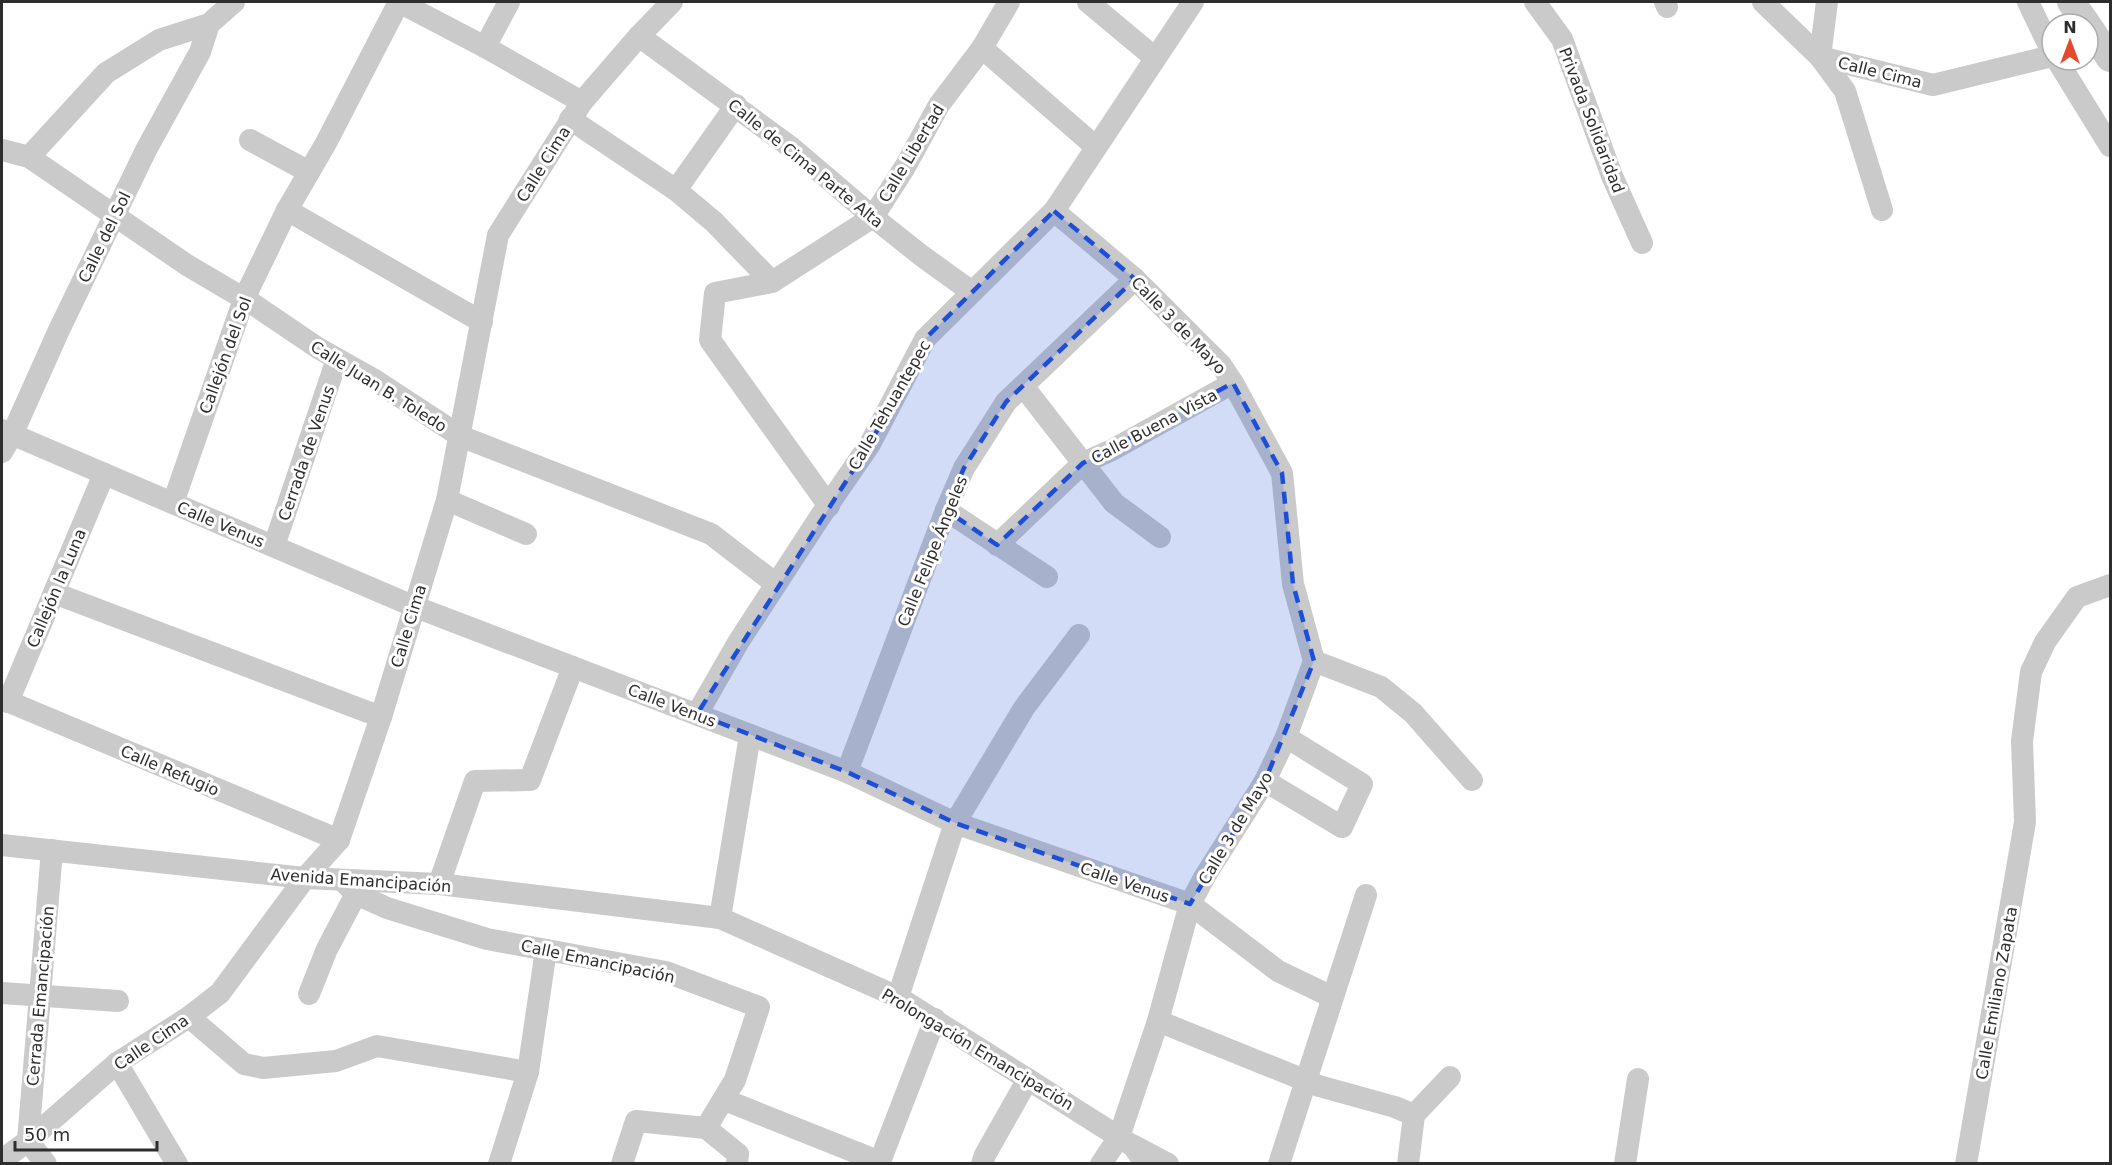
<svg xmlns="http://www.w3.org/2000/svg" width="2112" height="1165" font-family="'DejaVu Sans',sans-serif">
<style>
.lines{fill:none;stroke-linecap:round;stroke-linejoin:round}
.minor{stroke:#cacaca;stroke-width:22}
.tertiary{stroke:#cacaca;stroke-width:28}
.marked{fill:#1d4ed8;fill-opacity:0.2;stroke:#1d4ed8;stroke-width:4.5;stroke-dasharray:12 8;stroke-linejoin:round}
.labels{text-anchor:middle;stroke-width:6;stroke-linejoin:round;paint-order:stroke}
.street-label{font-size:16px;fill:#2d2d2d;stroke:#fff}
</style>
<rect width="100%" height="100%" fill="#fff"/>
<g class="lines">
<g class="minor">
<path d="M 1088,2 L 1155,58"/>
<path d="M 1535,2 L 1562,39 L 1612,176 L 1642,243"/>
<path d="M 1665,2 L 1667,7"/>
<path d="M 1763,2 L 1820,57 L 1933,85 L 2052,56"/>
<path d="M 1827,2 L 1820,57 L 1845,91 L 1882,210"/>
<path d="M 2028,2 L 2052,52"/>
<path d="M 639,36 L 792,148 L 873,217 L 922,256 L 972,292"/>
<path d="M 485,47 L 509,2"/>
<path d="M 982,48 L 1096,147"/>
<path d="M 2057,60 L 2110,146"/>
<path d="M 570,119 L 676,190 L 714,222 L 772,282"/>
<path d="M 250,140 L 309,172"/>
<path d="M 2,150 L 29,157 L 187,265 L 253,304 L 318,348 L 373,379 L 460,436 L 711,534 L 776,584"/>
<path d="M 29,157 L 106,73 L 159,40 L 209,24 L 234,2"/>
<path d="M 676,190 L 736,105"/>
<path d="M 287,210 L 482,322"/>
<path d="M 1054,211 L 1135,279 L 1221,365 L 1233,383 L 1282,473 L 1293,584 L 1314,661 L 1286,737 L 1265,781 L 1205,876 L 1190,904 L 1158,1021 L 1119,1137 L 1101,1164"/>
<path d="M 1023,386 L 1114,503 L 1160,537"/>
<path d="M 2,430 L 413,606 L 847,772 L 955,823 L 1190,904 L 1278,971 L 1332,997"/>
<path d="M 2,452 L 12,435 L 59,330 L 146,150 L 200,52 L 209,24"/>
<path d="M 447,500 L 526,534"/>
<path d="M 173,503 L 244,299 L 287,210 L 326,143 L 399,2 L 485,47 L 582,102"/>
<path d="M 829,506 L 710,340 L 715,293 L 772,282 L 873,217 L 905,167 L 939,105 L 982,48 L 1009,2"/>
<path d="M 946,510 L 1047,577"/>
<path d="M 997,545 L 1083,463 L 1112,450 L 1233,383"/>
<path d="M 274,546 L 337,359"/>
<path d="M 54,593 L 381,717"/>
<path d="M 1314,661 L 1381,687 L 1413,713 L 1472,780"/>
<path d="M 2,699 L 339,840"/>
<path d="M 8,702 L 104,474"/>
<path d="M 697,714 L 739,641 L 820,517 L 870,444 L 925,339 L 1054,211 L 1193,2"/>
<path d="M 847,772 L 946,510 L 964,468 L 1006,402 L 1135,279"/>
<path d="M 1265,781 L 1342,827 L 1362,784 L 1286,737"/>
<path d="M 2,845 L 305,878 L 439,884 L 720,918 L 898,997 L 1133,1146 L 1146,1164"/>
<path d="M 342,880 L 356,894 L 387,908 L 487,939 L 666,972 L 759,1007 L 735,1080 L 706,1128"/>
<path d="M 439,884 L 475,781 L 530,780 L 573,667"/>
<path d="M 720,918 L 750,735"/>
<path d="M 2,993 L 118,1001"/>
<path d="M 309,994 L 327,949 L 356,894"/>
<path d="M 898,997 L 955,823 L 1024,708 L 1079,635"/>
<path d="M 189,1017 L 244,1064 L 263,1068 L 336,1061 L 377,1046 L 528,1072"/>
<path d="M 1158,1021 L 1319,1086 L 1395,1107 L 1414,1115"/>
<path d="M 117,1063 L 177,1164"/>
<path d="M 725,1100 L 880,1162"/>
<path d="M 706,1128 L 738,1154 L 737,1164"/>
<path d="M 1134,1146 L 1168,1164"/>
<path d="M 2,1160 L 28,1141 L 117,1063 L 189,1017 L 220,993 L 305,878 L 339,840 L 381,717 L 447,500 L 498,235 L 582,102 L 639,36 L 672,2"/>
<path d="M 46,1164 L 28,1141 L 52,850"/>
<path d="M 499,1164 L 528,1072 L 546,950"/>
<path d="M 622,1164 L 636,1121 L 706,1128"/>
<path d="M 879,1164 L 935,1019"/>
<path d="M 982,1164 L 985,1155 L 1028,1079"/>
<path d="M 1279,1164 L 1366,895"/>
<path d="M 1408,1164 L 1414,1115 L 1450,1077"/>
<path d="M 1625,1164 L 1638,1079"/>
<path d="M 1966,1164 L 2025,822 L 2022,741 L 2031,672 L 2045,642 L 2077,597 L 2110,585"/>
</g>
<g class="tertiary">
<path d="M 2071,2 L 2087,24"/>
<path d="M 2088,26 L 2110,58"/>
</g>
</g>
<path class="marked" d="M 1054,211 L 1135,279 L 1006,402 L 964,468 L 946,510 L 997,545 L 1083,463 L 1233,383 L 1282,473 L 1293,584 L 1314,661 L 1265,781 L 1190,904 L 955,823 L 847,772 L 697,714 L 870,444 L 925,339 Z"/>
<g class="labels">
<g class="street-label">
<text transform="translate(1880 72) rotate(14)" y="6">Calle Cima</text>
<text transform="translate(1592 120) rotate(69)" y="6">Privada Solidaridad</text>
<text transform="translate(911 153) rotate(-59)" y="6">Calle Libertad</text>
<text transform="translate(806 163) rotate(39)" y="6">Calle de Cima Parte Alta</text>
<text transform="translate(543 164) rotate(-58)" y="6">Calle Cima</text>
<text transform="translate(104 237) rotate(-64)" y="6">Calle del Sol</text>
<text transform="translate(1179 325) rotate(46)" y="6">Calle 3 de Mayo</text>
<text transform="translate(225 355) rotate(-70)" y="6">Callejón del Sol</text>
<text transform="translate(379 386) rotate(32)" y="6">Calle Juan B. Toledo</text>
<text transform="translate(889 405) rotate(-60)" y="6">Calle Tehuantepec</text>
<text transform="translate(1154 426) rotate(-28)" y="6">Calle Buena Vista</text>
<text transform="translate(306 453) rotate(-71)" y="6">Cerrada de Venus</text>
<text transform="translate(221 524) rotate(23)" y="6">Calle Venus</text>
<text transform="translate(932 551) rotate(-68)" y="6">Calle Felipe Ángeles</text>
<text transform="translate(56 588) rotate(-67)" y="6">Callejón la Luna</text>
<text transform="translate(408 626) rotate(-73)" y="6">Calle Cima</text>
<text transform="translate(672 705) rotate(21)" y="6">Calle Venus</text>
<text transform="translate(170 770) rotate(23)" y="6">Calle Refugio</text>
<text transform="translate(1235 828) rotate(-59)" y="6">Calle 3 de Mayo</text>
<text transform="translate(361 880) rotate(4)" y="6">Avenida Emancipación</text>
<text transform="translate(1125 882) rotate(19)" y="6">Calle Venus</text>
<text transform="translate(598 961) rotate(12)" y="6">Calle Emancipación</text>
<text transform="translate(1996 993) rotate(-80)" y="6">Calle Emiliano Zapata</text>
<text transform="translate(40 996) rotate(-85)" y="6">Cerrada Emancipación</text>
<text transform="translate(151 1042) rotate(-34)" y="6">Calle Cima</text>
<text transform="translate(978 1049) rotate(31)" y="6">Prolongación Emancipación</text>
</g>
</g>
<rect width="2112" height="1165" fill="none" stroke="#2d2d2d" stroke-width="6"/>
<g transform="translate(2070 42)"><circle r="28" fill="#ffffff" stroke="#ababab" stroke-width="1.5"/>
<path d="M0-4.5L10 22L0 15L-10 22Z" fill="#e44930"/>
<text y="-9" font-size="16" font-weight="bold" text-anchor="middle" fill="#2d2d2d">N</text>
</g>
<path d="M15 1141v9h142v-9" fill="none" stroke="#2d2d2d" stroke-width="3"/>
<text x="24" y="1141" font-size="18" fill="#2d2d2d" stroke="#ffffff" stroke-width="4.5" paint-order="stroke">50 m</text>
</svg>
